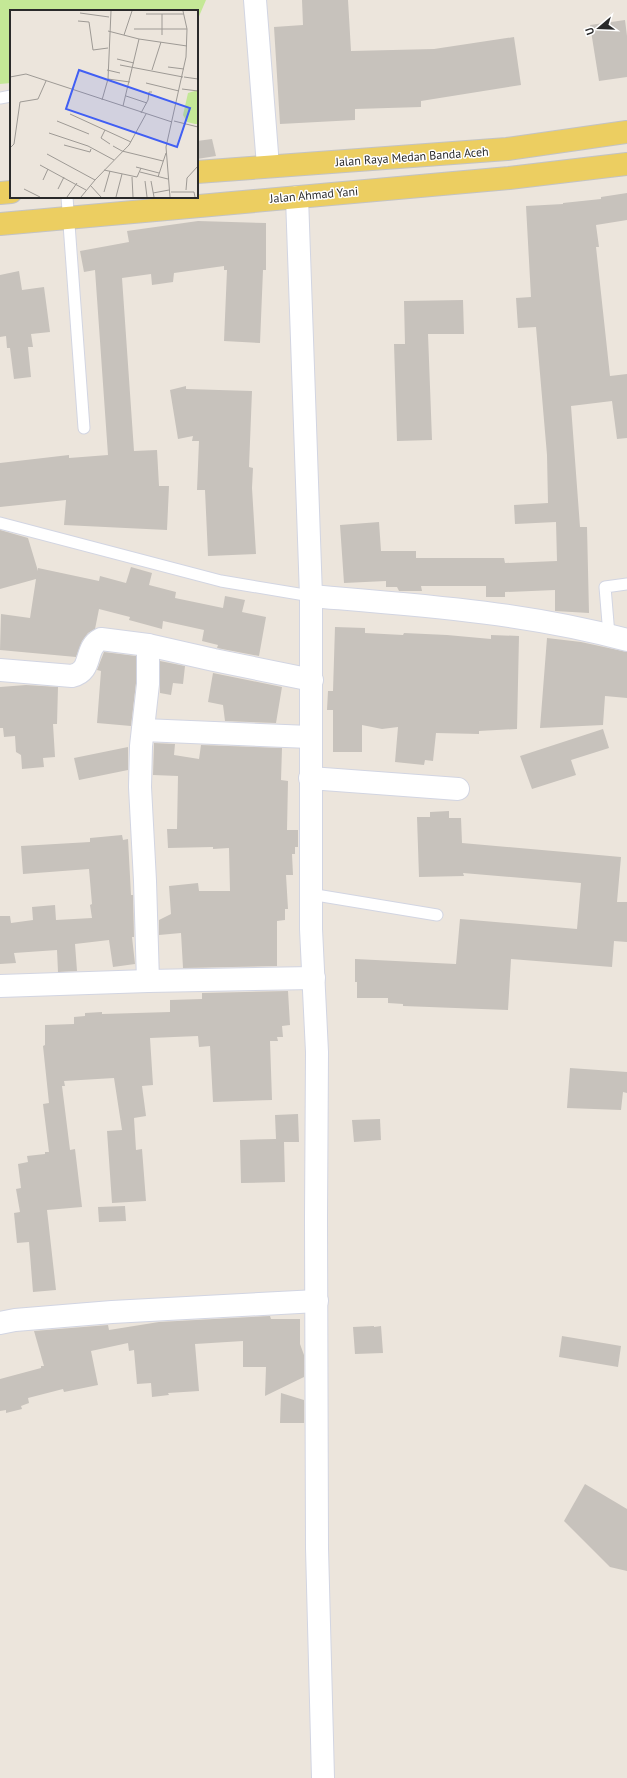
<svg xmlns="http://www.w3.org/2000/svg" width="627" height="1778" font-family="'PT Sans',sans-serif">
<style>
.pitch{fill:#c4e896}
.building{fill:#c7c2bc}
.lines{fill:none;stroke-linecap:round;stroke-linejoin:round}
.lane-casing{stroke:#d2d5e2;stroke-width:13}
.street-casing{stroke:#d2d5e2;stroke-width:24}
.secondary-casing{stroke:#d2d5e2;stroke-width:24}
.primary-casing{stroke:#c3c3c3;stroke-width:24}
.lane{stroke:#fff;stroke-width:11}
.street{stroke:#fff;stroke-width:22}
.secondary{stroke:#fff;stroke-width:22}
.primary{stroke:#ecce61;stroke-width:22}
.labels{text-anchor:middle;stroke-width:3;stroke-linejoin:round;paint-order:stroke}
.street-label{font-size:12px;fill:#2a2a2a;stroke:#fff}
.inset-road{fill:none;stroke:#9e9a95;stroke-width:1}
.view{fill:#415ff4;fill-opacity:0.15;stroke:#415ff4;stroke-width:2}
.inset-edge{fill:none;stroke:#2a2a2a;stroke-width:2}
</style>
<rect width="100%" height="100%" fill="#ece5dc"/>
<path class="pitch" d="M 0,0 L 206,0 L 197,21 L 197,11 L 11,11 L 11,83 L 0,84 Z"/>
<g class="building">
<path d="M 302,0 L 348,0 L 351,51 L 434,49 L 514,37 L 521,85 L 421,101 L 421,107 L 355,109 L 355,120 L 280,124 L 274,27 L 303,25 Z"/>
<path d="M 625,20 L 627,36 L 627,77 L 599,81 L 590,25 Z"/>
<path d="M 212,139 L 216,156 L 197,159 L 197,141 Z"/>
<path d="M 627,193 L 627,220 L 596,225 L 599,247 L 596,247 L 610,376 L 627,374 L 627,438 L 617,439 L 612,401 L 571,406 L 580,527 L 587,527 L 589,613 L 555,611 L 555,590 L 505,592 L 505,597 L 486,597 L 486,586 L 421,586 L 422,591 L 399,591 L 397,587 L 386,587 L 386,581 L 344,583 L 340,525 L 379,522 L 381,551 L 416,551 L 416,558 L 504,558 L 505,563 L 557,561 L 556,522 L 515,524 L 514,505 L 548,503 L 547,455 L 536,327 L 518,328 L 516,298 L 531,297 L 526,206 L 563,204 L 563,203 L 601,199 L 601,197 Z"/>
<path d="M 198,221 L 266,223 L 266,270 L 263,270 L 260,343 L 224,341 L 227,270 L 224,270 L 224,266 L 174,273 L 173,282 L 152,285 L 151,274 L 122,278 L 134,451 L 157,450 L 159,486 L 169,486 L 167,530 L 64,525 L 66,500 L 0,507 L 0,463 L 69,455 L 69,458 L 108,455 L 95,270 L 84,272 L 80,251 L 129,242 L 127,231 Z"/>
<path d="M 19,271 L 22,290 L 44,287 L 50,332 L 31,334 L 33,347 L 28,347 L 31,377 L 14,379 L 10,348 L 7,348 L 6,336 L 0,337 L 0,275 Z"/>
<path d="M 463,300 L 464,334 L 428,334 L 432,440 L 397,441 L 394,344 L 405,344 L 404,301 Z"/>
<path d="M 186,386 L 186,389 L 252,391 L 249,467 L 253,468 L 252,488 L 256,554 L 208,556 L 205,490 L 197,490 L 199,441 L 192,441 L 193,436 L 178,439 L 170,390 Z"/>
<path d="M 0,530 L 28,538 L 38,571 L 38,568 L 99,581 L 100,576 L 126,583 L 131,567 L 152,573 L 149,585 L 176,592 L 175,598 L 223,608 L 225,596 L 245,600 L 242,612 L 266,617 L 259,656 L 217,648 L 218,645 L 202,641 L 204,630 L 163,621 L 162,629 L 129,620 L 130,617 L 99,609 L 95,629 L 88,633 L 82,641 L 76,657 L 0,650 L 1,614 L 30,618 L 36,579 L 0,589 Z"/>
<path d="M 335,627 L 365,628 L 365,633 L 403,635 L 404,633 L 447,635 L 491,639 L 491,635 L 519,636 L 517,729 L 479,731 L 479,734 L 436,733 L 433,761 L 425,760 L 424,765 L 395,762 L 398,727 L 382,729 L 362,725 L 362,752 L 333,752 L 333,710 L 327,710 L 328,691 L 333,691 Z"/>
<path d="M 547,638 L 581,642 L 627,652 L 627,698 L 605,696 L 603,725 L 540,728 Z"/>
<path d="M 104,652 L 136,656 L 136,683 L 131,726 L 97,723 L 101,671 L 97,670 Z"/>
<path d="M 160,661 L 185,666 L 183,684 L 173,683 L 171,695 L 160,693 Z"/>
<path d="M 213,673 L 282,687 L 276,723 L 225,721 L 223,705 L 208,702 Z"/>
<path d="M 26,685 L 58,687 L 57,724 L 53,724 L 55,757 L 43,758 L 44,767 L 22,769 L 21,755 L 16,752 L 15,736 L 4,737 L 3,728 L 0,728 L 0,687 Z"/>
<path d="M 603,729 L 609,748 L 571,760 L 576,775 L 532,789 L 520,756 Z"/>
<path d="M 154,743 L 175,744 L 174,755 L 199,759 L 201,745 L 282,748 L 281,780 L 288,781 L 287,830 L 298,830 L 298,847 L 295,847 L 295,854 L 292,854 L 293,875 L 286,875 L 288,909 L 285,909 L 285,920 L 277,921 L 277,966 L 183,968 L 181,933 L 159,935 L 159,920 L 171,914 L 169,886 L 198,883 L 199,891 L 230,891 L 229,848 L 213,849 L 213,847 L 168,848 L 167,829 L 177,829 L 178,776 L 153,775 Z"/>
<path d="M 128,747 L 128,770 L 79,780 L 74,758 Z"/>
<path d="M 449,811 L 449,818 L 461,818 L 462,843 L 621,857 L 617,902 L 627,902 L 627,942 L 614,941 L 612,967 L 511,959 L 508,1010 L 403,1006 L 403,1004 L 388,1003 L 388,998 L 357,998 L 357,982 L 355,982 L 355,959 L 456,964 L 460,919 L 577,929 L 581,883 L 463,873 L 464,876 L 419,877 L 417,817 L 430,817 L 430,812 Z"/>
<path d="M 122,835 L 123,840 L 128,839 L 131,895 L 133,895 L 134,937 L 132,937 L 135,964 L 113,967 L 109,940 L 75,944 L 77,971 L 58,972 L 57,950 L 14,953 L 16,963 L 0,964 L 0,916 L 10,916 L 11,923 L 33,920 L 32,907 L 55,905 L 56,920 L 92,918 L 90,905 L 92,904 L 89,869 L 23,874 L 21,846 L 90,842 L 90,838 Z"/>
<path d="M 288,991 L 290,1025 L 282,1026 L 283,1037 L 277,1037 L 278,1041 L 270,1041 L 272,1100 L 213,1102 L 210,1046 L 199,1047 L 198,1036 L 150,1038 L 153,1085 L 142,1086 L 146,1116 L 134,1118 L 136,1150 L 142,1149 L 146,1201 L 112,1203 L 107,1131 L 122,1130 L 114,1078 L 64,1081 L 65,1086 L 62,1086 L 70,1150 L 75,1149 L 82,1207 L 47,1210 L 56,1290 L 33,1292 L 29,1242 L 17,1243 L 14,1213 L 20,1212 L 16,1189 L 21,1188 L 18,1164 L 28,1162 L 27,1156 L 45,1154 L 45,1152 L 49,1152 L 43,1104 L 49,1103 L 43,1046 L 45,1045 L 45,1025 L 74,1024 L 74,1017 L 85,1016 L 85,1013 L 102,1012 L 102,1014 L 170,1012 L 170,1000 L 202,999 L 202,993 Z"/>
<path d="M 570,1068 L 627,1072 L 627,1093 L 623,1092 L 621,1110 L 567,1108 Z"/>
<path d="M 298,1114 L 299,1142 L 284,1142 L 285,1182 L 241,1183 L 240,1140 L 276,1139 L 275,1115 Z"/>
<path d="M 380,1119 L 381,1140 L 354,1142 L 352,1120 Z"/>
<path d="M 125,1206 L 126,1221 L 99,1222 L 98,1207 Z"/>
<path d="M 270,1316 L 271,1319 L 300,1319 L 300,1344 L 304,1355 L 304,1377 L 265,1396 L 266,1367 L 243,1367 L 243,1341 L 195,1344 L 199,1391 L 168,1393 L 169,1395 L 152,1397 L 151,1383 L 137,1384 L 134,1350 L 129,1351 L 128,1343 L 91,1351 L 98,1385 L 64,1392 L 63,1389 L 28,1398 L 29,1403 L 21,1406 L 22,1409 L 6,1413 L 6,1410 L 0,1411 L 0,1379 L 41,1368 L 41,1366 L 44,1366 L 34,1331 L 108,1325 L 109,1330 L 159,1322 Z"/>
<path d="M 374,1326 L 374,1327 L 381,1326 L 383,1353 L 355,1354 L 353,1327 Z"/>
<path d="M 562,1336 L 621,1346 L 618,1367 L 559,1357 Z"/>
<path d="M 281,1393 L 304,1400 L 304,1423 L 280,1423 Z"/>
<path d="M 585,1484 L 627,1509 L 627,1571 L 610,1567 L 564,1521 Z"/>
</g>
<g class="lines">
<g class="lane-casing">
<g id="lane">
<path d="M 0,98 L 11,96"/>
<path d="M 67,197 L 84,428"/>
<path d="M 0,523 L 221,581 L 311,596"/>
<path d="M 609,635 L 605,587 L 627,584"/>
<path d="M 310,894 L 437,915"/>
</g>
</g>
<g class="street-casing">
<g id="street">
<path d="M 255,0 L 268,166"/>
<path d="M 311,596 C 417,605 524,612 627,640"/>
<path d="M 0,670 L 72,676 C 94,671 83,648 101,639 L 148,645 L 214,660 L 312,680"/>
<path d="M 143,730 L 310,737"/>
<path d="M 310,778 L 458,789"/>
<path d="M 148,981 L 145,881 L 140,787 L 141,746 L 148,684 L 148,645"/>
<path d="M 0,986 L 148,981 L 314,978"/>
<path d="M 0,1323 L 15,1320 L 112,1312 L 317,1301"/>
</g>
</g>
<g class="secondary-casing">
<path id="secondary" d="M 297,197 L 311,596 L 311,929 L 317,1052 L 316,1218 L 317,1548 L 323,1778"/>
</g>
<g class="primary-casing">
<g id="primary">
<path d="M 197,172 L 507,149 L 627,132"/>
<path d="M 0,193 L 11,192"/>
<path d="M 0,224 L 509,178 L 627,164"/>
</g>
</g>
<use href="#lane" class="lane"/>
<use href="#street" class="street"/>
<use href="#secondary" class="secondary"/>
<use href="#primary" class="primary"/>
</g>
<g class="labels">
<g class="street-label">
<text transform="translate(412 157) rotate(-4)" y="4">Jalan Raya Medan Banda Aceh</text>
<text transform="translate(314 195) rotate(-5)" y="4">Jalan Ahmad Yani</text>
</g>
</g>
<g transform="translate(10 10)">
<rect width="188" height="188" fill="#ece5dc"/>
<path d="M 188,80 L 188,114 L 185,114 L 177,112 L 173,105 L 178,83 Z" fill="#c4e896"/>
<path class="inset-road" d="M 70,3 L 99,7M 136,4 L 174,4M 152,4 L 152,25M 68,11 L 79,12 L 83,40 L 98,38M 124,19 L 177,19M 98,21 L 129,29 L 177,36M 114,25 L 122,1M 107,49 L 124,53M 110,55 L 173,67M 158,57 L 174,59M 97,60 L 110,63M 142,60 L 151,32M 0,67 L 16,64 L 162,112M 174,67 L 188,69M 98,69 L 120,72M 136,73 L 169,81M 172,79 L 188,81M 116,86 L 137,93M 92,90 L 98,69 L 101,1M 113,96 L 129,29M 131,103 L 138,90 L 139,82 L 142,82M 60,104 L 121,132M 47,111 L 79,124M 164,111 L 188,117M 95,120 L 91,128 L 100,134M 39,123 L 78,136 L 104,150M 54,135 L 80,142 L 81,139M 103,136 L 112,141 L 153,151M 0,138 L 4,134 L 10,92 L 28,89 L 36,71M 37,144 L 85,170M 30,155 L 76,180M 126,157 L 149,163M 94,160 L 127,167 L 131,158M 130,162 L 158,169M 122,167 L 123,187M 148,167 L 156,143M 33,170 L 38,159M 135,171 L 137,187M 141,171 L 144,187M 80,175 L 91,187M 14,179 L 30,187M 48,179 L 54,167M 176,180 L 177,168 L 188,156M 94,182 L 100,161M 161,182 L 184,182 L 185,187M 143,183 L 159,180M 57,187 L 67,173M 71,187 L 85,170 L 119,135 L 136,104M 106,187 L 112,164M 160,187 L 156,137 L 176,47 L 177,19 L 173,1"/>
<path class="view" d="M 69,60 L 180,98 L 167,137 L 56,99 Z"/>
<rect width="188" height="188" class="inset-edge"/>
</g>
<g transform="translate(599 28) rotate(251)" stroke="#ffffff" stroke-width="3" paint-order="stroke">
<path d="M0-3L7 15L0 10L-7 15Z" fill="#2a2a2a"/>
<text y="-6" font-size="11" font-weight="bold" text-anchor="middle" fill="#2a2a2a">U</text>
</g>
</svg>
